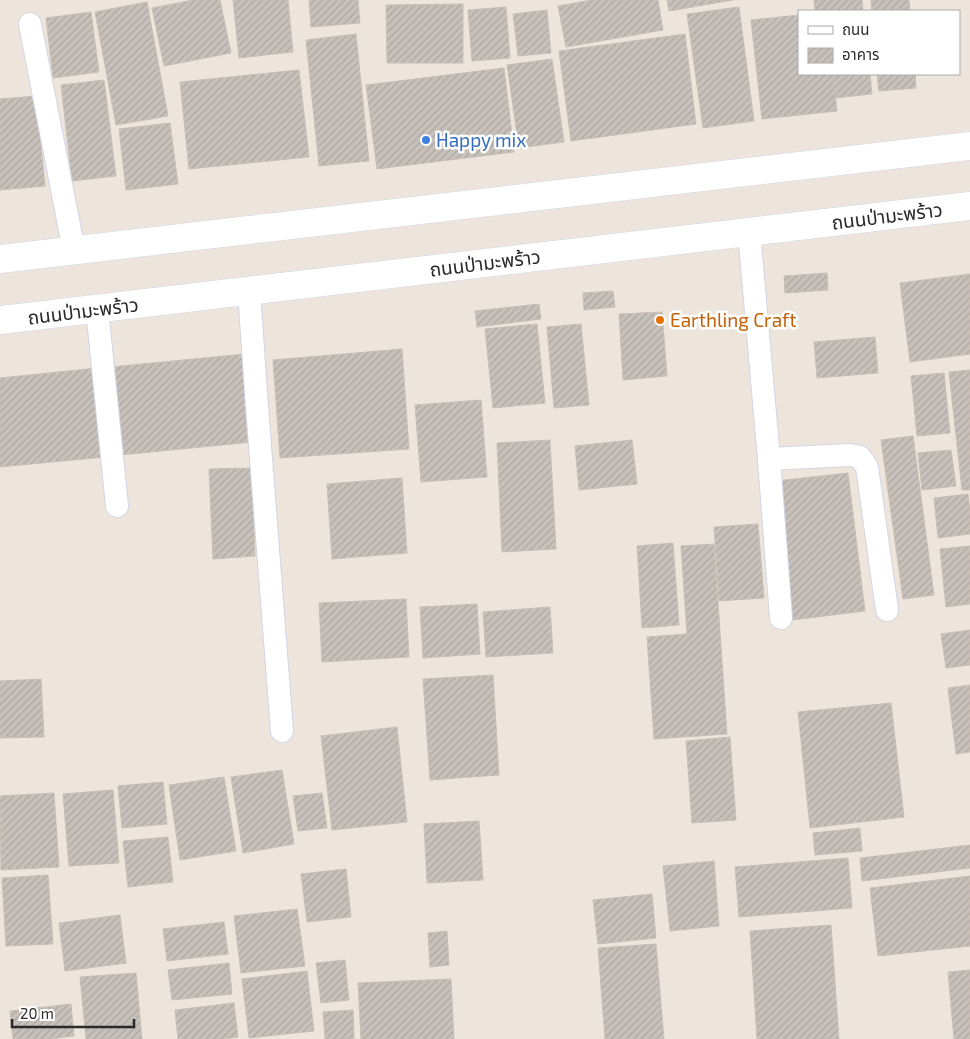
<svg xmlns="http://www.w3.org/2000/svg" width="970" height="1039" font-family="'Exo 2','Noto Sans Thai',sans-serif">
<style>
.building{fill:url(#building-hatch);stroke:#c8bfb5}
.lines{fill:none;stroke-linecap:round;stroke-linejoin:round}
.lane-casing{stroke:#d1d6e4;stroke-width:24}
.secondary-casing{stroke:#d1d6e4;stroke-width:29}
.lane{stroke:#fff;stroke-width:22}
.secondary{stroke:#fff;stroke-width:28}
.shop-dot{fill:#3f7fe0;stroke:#fff;stroke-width:2}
.food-dot{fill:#e8710a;stroke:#fff;stroke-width:2}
.labels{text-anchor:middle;stroke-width:5;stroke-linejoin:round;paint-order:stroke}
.shop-label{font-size:19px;fill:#366cbe;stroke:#fff;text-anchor:start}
.street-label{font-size:19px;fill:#2a2a2a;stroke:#fff}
.food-label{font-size:19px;fill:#c56008;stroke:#fff;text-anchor:start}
</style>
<defs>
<pattern id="building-hatch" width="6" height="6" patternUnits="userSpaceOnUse" patternTransform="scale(1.25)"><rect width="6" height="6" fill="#c8c1bb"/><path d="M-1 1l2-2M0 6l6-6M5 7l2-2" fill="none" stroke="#aca6a1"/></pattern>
</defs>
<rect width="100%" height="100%" fill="#ede4dc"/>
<g class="building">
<path d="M 193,0 L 220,0 L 231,53 L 164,66 L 152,8 Z"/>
<path d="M 233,0 L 288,0 L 293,52 L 239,58 Z"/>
<path d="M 309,0 L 358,0 L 360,23 L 311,27 Z"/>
<path d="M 592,0 L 658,0 L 663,30 L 566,47 L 558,6 Z"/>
<path d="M 667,0 L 733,0 L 669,11 Z"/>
<path d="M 814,0 L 862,0 L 863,11 L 815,11 Z"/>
<path d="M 871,0 L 909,0 L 910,11 L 872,11 Z"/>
<path d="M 147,2 L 168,116 L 116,125 L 95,12 Z"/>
<path d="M 463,4 L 463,63 L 387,63 L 386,5 Z"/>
<path d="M 506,7 L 510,58 L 472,61 L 468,10 Z"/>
<path d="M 739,7 L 754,121 L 703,128 L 687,14 Z"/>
<path d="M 547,10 L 551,53 L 518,56 L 513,14 Z"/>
<path d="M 91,12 L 99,72 L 53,78 L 46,18 Z"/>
<path d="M 799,15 L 799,74 L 833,74 L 837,111 L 762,119 L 751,20 Z"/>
<path d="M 356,34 L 369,161 L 319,166 L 306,40 Z"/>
<path d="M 685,34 L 696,124 L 571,141 L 559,51 Z"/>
<path d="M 552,59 L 564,142 L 519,148 L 507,65 Z"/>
<path d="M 504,68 L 514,152 L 377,169 L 366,85 Z"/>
<path d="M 299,70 L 309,157 L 189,169 L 180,82 Z"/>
<path d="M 833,74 L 870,74 L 872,94 L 835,98 Z"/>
<path d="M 877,74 L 915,74 L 916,88 L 879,91 Z"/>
<path d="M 104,80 L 116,176 L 72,181 L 61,85 Z"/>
<path d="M 36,96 L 45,186 L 0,190 L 0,99 Z"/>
<path d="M 170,123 L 178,184 L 126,190 L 119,129 Z"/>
<path d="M 827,273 L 828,290 L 785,293 L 784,276 Z"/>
<path d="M 970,274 L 970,354 L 910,362 L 900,283 Z"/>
<path d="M 613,291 L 615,307 L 584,310 L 583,293 Z"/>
<path d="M 539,304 L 541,319 L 477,327 L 475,311 Z"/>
<path d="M 662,312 L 667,376 L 623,380 L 619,314 Z"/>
<path d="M 537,324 L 545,403 L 493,408 L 485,329 Z"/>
<path d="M 581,324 L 589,405 L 554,408 L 547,327 Z"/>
<path d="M 875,337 L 878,373 L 817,378 L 814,342 Z"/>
<path d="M 402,349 L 409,449 L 280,458 L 273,360 Z"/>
<path d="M 245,354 L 253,442 L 120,455 L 111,367 Z"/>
<path d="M 97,368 L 105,457 L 0,467 L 0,378 Z"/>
<path d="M 970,370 L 970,490 L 962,490 L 949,372 Z"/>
<path d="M 944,373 L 950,433 L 917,436 L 911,376 Z"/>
<path d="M 481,400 L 487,477 L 421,482 L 415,405 Z"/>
<path d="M 913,436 L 934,595 L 903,599 L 881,440 Z"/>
<path d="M 550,440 L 556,549 L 502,552 L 497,443 Z"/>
<path d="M 632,440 L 637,484 L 579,490 L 575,446 Z"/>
<path d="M 951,450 L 956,486 L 922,490 L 918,453 Z"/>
<path d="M 252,468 L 255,556 L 213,559 L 209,469 Z"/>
<path d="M 848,473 L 865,611 L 792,620 L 776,481 Z"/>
<path d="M 402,478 L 407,553 L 332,559 L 327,484 Z"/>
<path d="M 968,494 L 970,511 L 970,534 L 938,538 L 934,498 Z"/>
<path d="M 758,524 L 764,598 L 719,601 L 714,527 Z"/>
<path d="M 673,543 L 679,625 L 642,628 L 637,546 Z"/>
<path d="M 714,544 L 727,734 L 654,739 L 647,637 L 687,634 L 681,546 Z"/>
<path d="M 970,546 L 970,604 L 946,607 L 940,549 Z"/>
<path d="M 406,599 L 409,657 L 322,662 L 319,603 Z"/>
<path d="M 477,604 L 480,654 L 423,658 L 420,607 Z"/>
<path d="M 550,607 L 553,653 L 486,657 L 483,612 Z"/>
<path d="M 970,630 L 970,665 L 946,668 L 941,634 Z"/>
<path d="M 493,675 L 499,775 L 430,780 L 423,679 Z"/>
<path d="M 41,679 L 44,737 L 0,738 L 0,681 Z"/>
<path d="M 970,685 L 970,752 L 956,754 L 948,688 Z"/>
<path d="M 891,703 L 904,817 L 810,828 L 798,712 Z"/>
<path d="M 397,727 L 407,822 L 332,830 L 321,736 Z"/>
<path d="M 730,737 L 736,820 L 692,823 L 686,741 Z"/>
<path d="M 282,770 L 294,844 L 243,853 L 231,777 Z"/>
<path d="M 224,777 L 236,851 L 180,860 L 169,785 Z"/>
<path d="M 163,782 L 167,824 L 122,828 L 118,786 Z"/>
<path d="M 113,790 L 119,863 L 69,866 L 63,794 Z"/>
<path d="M 54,793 L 59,867 L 1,870 L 0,796 Z"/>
<path d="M 322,793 L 327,828 L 298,831 L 293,796 Z"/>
<path d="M 479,821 L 483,880 L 427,883 L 424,824 Z"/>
<path d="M 860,828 L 862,851 L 815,855 L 813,833 Z"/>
<path d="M 168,837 L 173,882 L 128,887 L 123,841 Z"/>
<path d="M 970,845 L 970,868 L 862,881 L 860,858 Z"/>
<path d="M 848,858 L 852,908 L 739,917 L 735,867 Z"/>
<path d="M 714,861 L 719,926 L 670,931 L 663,866 Z"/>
<path d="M 346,869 L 351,917 L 307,922 L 301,874 Z"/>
<path d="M 48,875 L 53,944 L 6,946 L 2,878 Z"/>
<path d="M 970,876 L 970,946 L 878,956 L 870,888 Z"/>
<path d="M 652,894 L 656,938 L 598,944 L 593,900 Z"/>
<path d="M 297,909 L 305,966 L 241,973 L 234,916 Z"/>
<path d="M 120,915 L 126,963 L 65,971 L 59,923 Z"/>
<path d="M 224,922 L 228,954 L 167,961 L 163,929 Z"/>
<path d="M 831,925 L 839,1039 L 757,1039 L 750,931 Z"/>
<path d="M 447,931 L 449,965 L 430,967 L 428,933 Z"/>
<path d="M 656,944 L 664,1039 L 605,1039 L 598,948 Z"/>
<path d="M 345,960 L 349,1000 L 321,1003 L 316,963 Z"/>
<path d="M 229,963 L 232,994 L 172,1000 L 168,970 Z"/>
<path d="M 970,970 L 970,1039 L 954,1039 L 948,972 Z"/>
<path d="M 307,971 L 314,1031 L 249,1038 L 242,979 Z"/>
<path d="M 136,973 L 142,1039 L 86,1039 L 80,977 Z"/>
<path d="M 451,979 L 454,1039 L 361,1039 L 358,983 Z"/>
<path d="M 234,1003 L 238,1037 L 224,1039 L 178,1039 L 175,1010 Z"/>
<path d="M 71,1004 L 74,1036 L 50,1039 L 13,1039 L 10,1011 Z"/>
<path d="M 353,1010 L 354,1039 L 325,1039 L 323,1012 Z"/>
</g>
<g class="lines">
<g class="lane-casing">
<g id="lane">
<path d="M 30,24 L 74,251"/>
<path d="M 749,232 L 769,459 L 781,618"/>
<path d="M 249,291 L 257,407 L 282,731"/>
<path d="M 97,309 L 117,506"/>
<path d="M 769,459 L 850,455 L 860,457 L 867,467 L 887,610"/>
</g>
</g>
<g class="secondary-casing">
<g id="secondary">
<path d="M 0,259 L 970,146"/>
<path d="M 0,320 L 970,206"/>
</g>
</g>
<use href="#lane" class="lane"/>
<use href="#secondary" class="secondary"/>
</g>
<circle class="shop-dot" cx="426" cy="140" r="5"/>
<circle class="food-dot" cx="660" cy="320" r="5"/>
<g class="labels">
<g class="shop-label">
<text x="436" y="147">Happy mix</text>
</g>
<g class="street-label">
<text transform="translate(887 216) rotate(-7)" y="7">ถนนป่ามะพร้าว</text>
<text transform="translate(485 263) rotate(-7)" y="7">ถนนป่ามะพร้าว</text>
<text transform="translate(83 311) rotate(-7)" y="7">ถนนป่ามะพร้าว</text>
</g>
<g class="food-label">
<text x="670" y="327">Earthling Craft</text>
</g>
</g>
<rect x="798" y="10" width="162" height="65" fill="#ffffff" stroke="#aaaaaa"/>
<rect x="808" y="26" width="25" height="8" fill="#ffffff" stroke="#aaaaaa"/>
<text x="842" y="35" font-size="15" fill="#2a2a2a">ถนน</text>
<rect x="808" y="48" width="25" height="15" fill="url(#building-hatch)" stroke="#aaaaaa"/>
<text x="842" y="60" font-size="15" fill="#2a2a2a">อาคาร</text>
<path d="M12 1019v8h122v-8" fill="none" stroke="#2a2a2a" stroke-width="2.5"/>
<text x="20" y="1019" font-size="15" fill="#2a2a2a" stroke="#ffffff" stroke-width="4" paint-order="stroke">20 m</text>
</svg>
